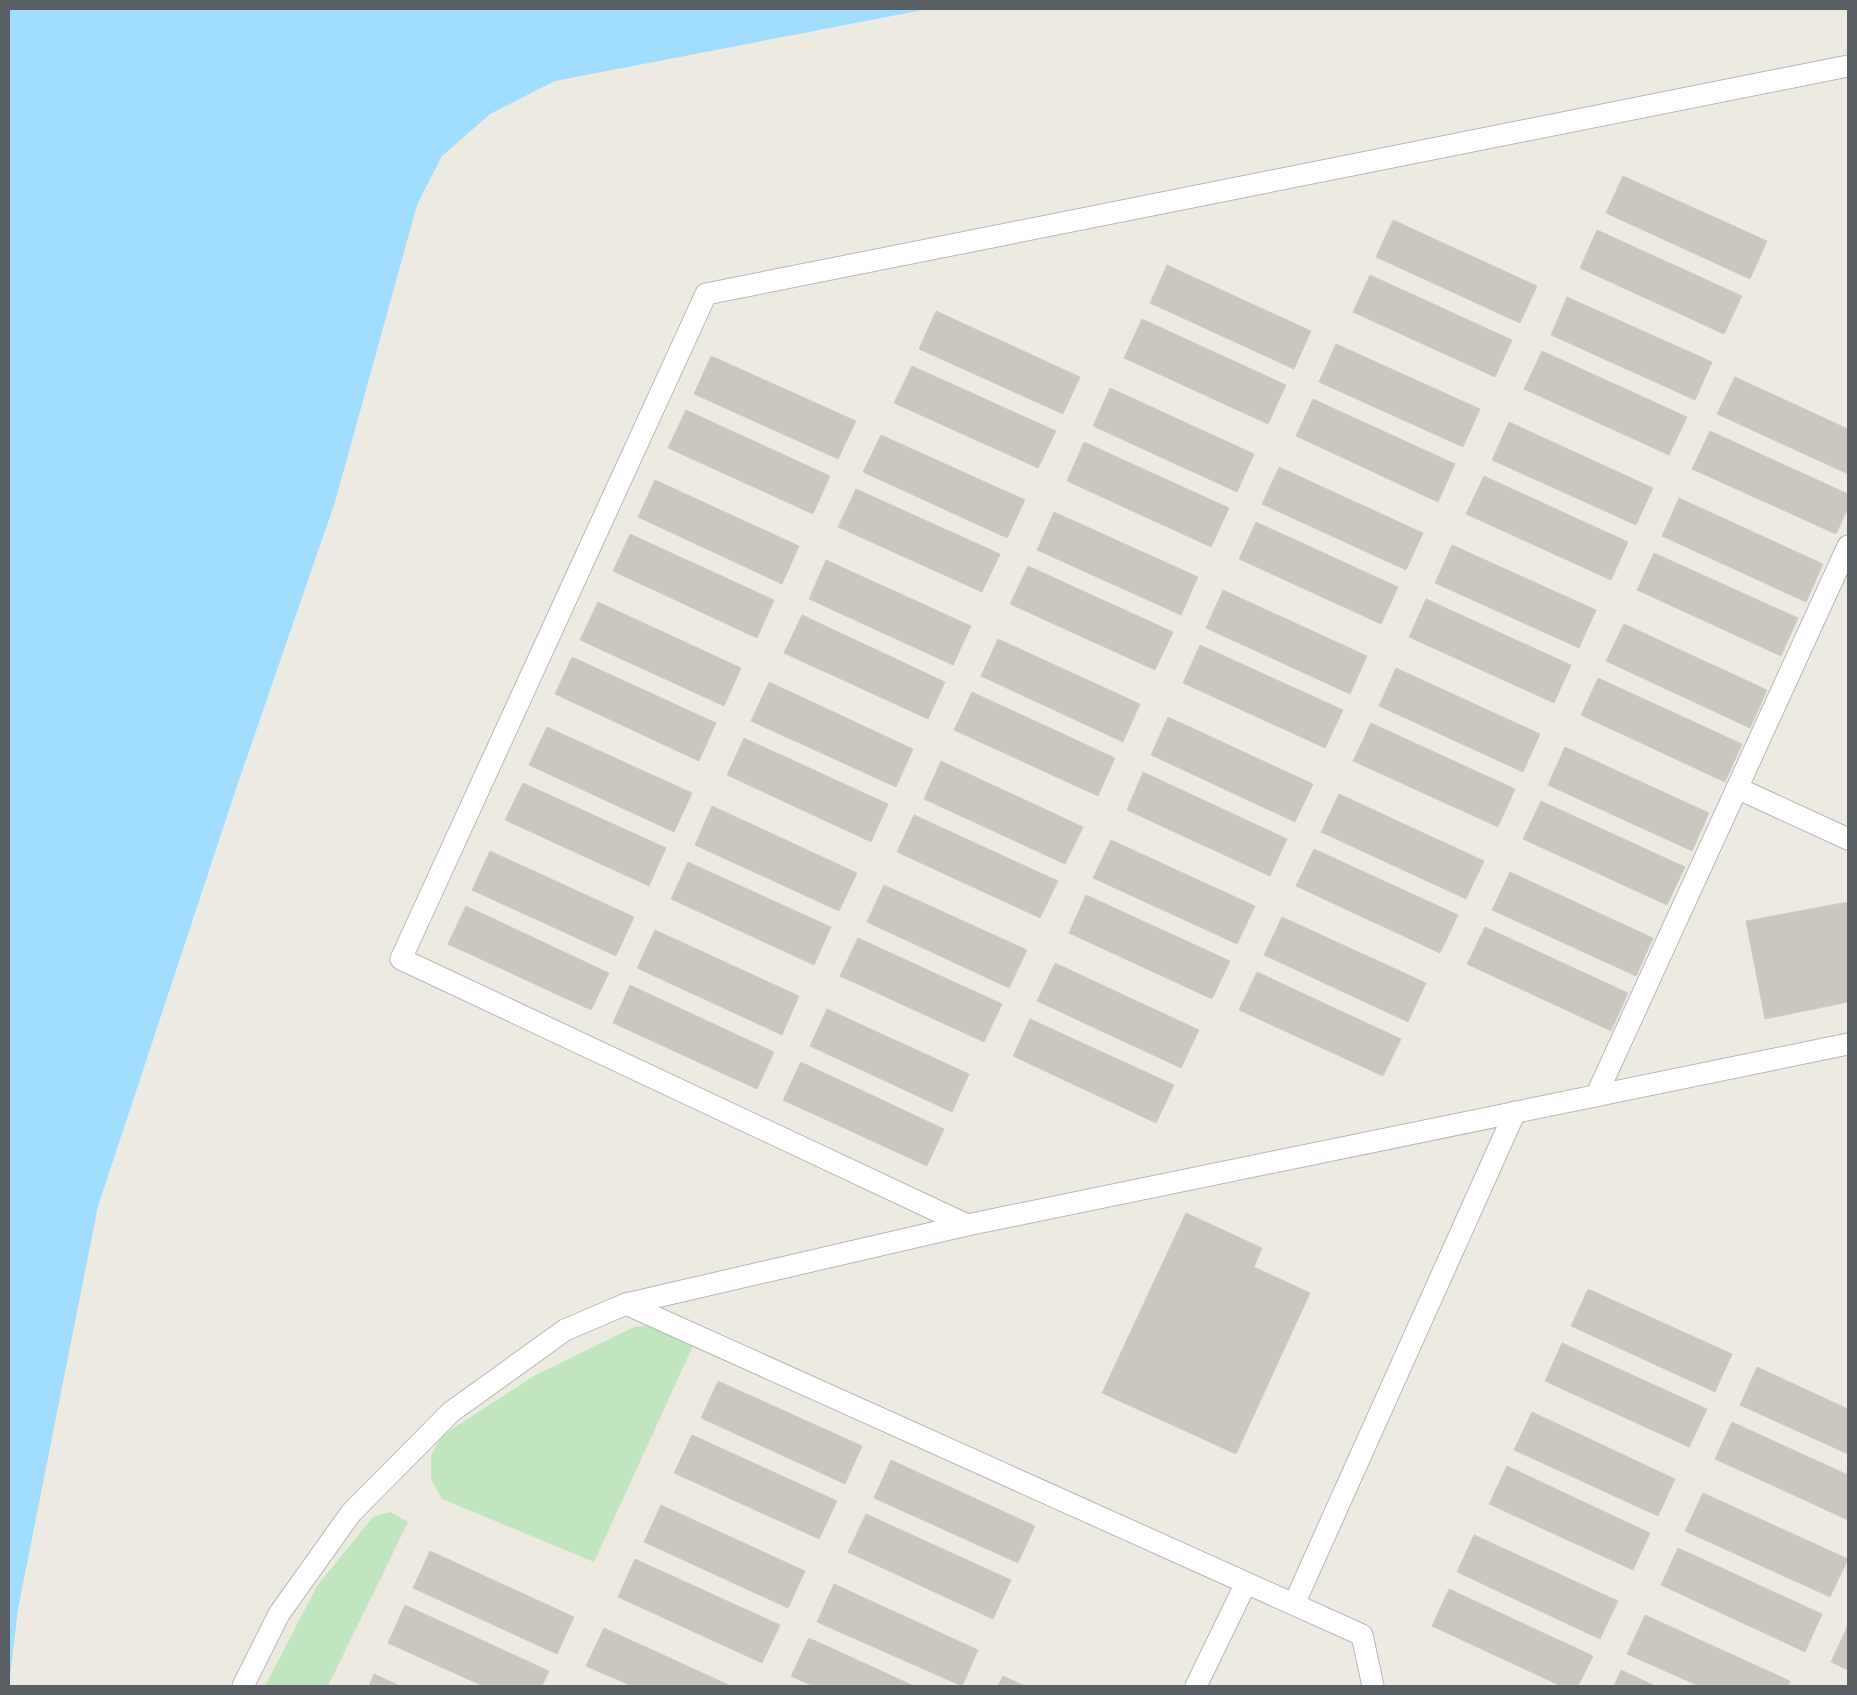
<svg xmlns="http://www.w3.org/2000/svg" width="1857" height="1695" font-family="'Archivo Narrow',sans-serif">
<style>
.green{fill:#c1e5be}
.water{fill:#a0ddff}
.building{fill:#cac7c1;stroke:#d2cbc0}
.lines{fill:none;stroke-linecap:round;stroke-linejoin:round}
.lane-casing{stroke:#b5b8bc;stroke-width:23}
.lane{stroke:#fff;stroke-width:21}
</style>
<rect width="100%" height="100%" fill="#edeae2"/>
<g class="green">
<path d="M 653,1325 L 693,1346 L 594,1562 L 442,1499 L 431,1479 L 431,1455 L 443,1435 L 534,1376 L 634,1327 Z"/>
<path d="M 390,1512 L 408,1522 L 328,1686 L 265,1686 L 317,1586 L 373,1517 Z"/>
</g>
<path class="water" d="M 9,9 L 928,9 L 555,81 L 490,114 L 442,156 L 417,205 L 335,502 L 239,780 L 98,1206 L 18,1609 L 9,1686 Z"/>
<g class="building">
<path d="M 1623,176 L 1767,241 L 1750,279 L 1606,213 Z"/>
<path d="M 1393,220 L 1537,286 L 1520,323 L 1376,257 Z"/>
<path d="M 1597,230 L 1742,296 L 1724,334 L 1580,268 Z"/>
<path d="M 1167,265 L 1311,331 L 1294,369 L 1150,303 Z"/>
<path d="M 1370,275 L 1512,340 L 1495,377 L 1353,312 Z"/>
<path d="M 1567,297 L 1712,362 L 1695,400 L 1551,335 Z"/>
<path d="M 936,311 L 1080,377 L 1063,414 L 919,349 Z"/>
<path d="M 1142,319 L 1286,385 L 1268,424 L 1124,358 Z"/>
<path d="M 1336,344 L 1480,409 L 1463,447 L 1319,382 Z"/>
<path d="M 1542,351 L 1687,417 L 1669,455 L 1524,389 Z"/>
<path d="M 711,356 L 856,421 L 838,459 L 694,394 Z"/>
<path d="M 912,366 L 1056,431 L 1038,468 L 894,403 Z"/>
<path d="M 1735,377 L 1848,429 L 1848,474 L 1717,414 Z"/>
<path d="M 1110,388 L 1254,454 L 1237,492 L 1093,426 Z"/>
<path d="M 1313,399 L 1455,464 L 1438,502 L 1296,436 Z"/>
<path d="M 686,410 L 830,476 L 813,514 L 668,448 Z"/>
<path d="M 1509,422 L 1653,488 L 1636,525 L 1492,460 Z"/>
<path d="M 1710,431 L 1848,494 L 1848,508 L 1836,534 L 1692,469 Z"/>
<path d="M 881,435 L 1025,500 L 1007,538 L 863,472 Z"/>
<path d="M 1084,442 L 1229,508 L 1211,547 L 1067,481 Z"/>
<path d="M 1279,467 L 1423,533 L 1406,570 L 1262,504 Z"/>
<path d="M 1484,476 L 1628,542 L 1611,580 L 1466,514 Z"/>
<path d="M 655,480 L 799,546 L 782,584 L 638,517 Z"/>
<path d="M 856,489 L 1000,554 L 982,592 L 838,527 Z"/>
<path d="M 1679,498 L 1823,564 L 1806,602 L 1662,536 Z"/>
<path d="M 1054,512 L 1198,577 L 1181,615 L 1037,550 Z"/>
<path d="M 1256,522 L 1398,587 L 1381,624 L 1239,559 Z"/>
<path d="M 630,534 L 774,600 L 757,638 L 613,571 Z"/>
<path d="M 1452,545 L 1596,610 L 1579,648 L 1435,583 Z"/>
<path d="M 1654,553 L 1798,618 L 1781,656 L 1637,590 Z"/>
<path d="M 826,560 L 971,626 L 953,665 L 809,599 Z"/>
<path d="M 1028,566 L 1173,632 L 1155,670 L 1010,604 Z"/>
<path d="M 1223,590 L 1367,656 L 1350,694 L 1206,628 Z"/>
<path d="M 1426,599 L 1571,665 L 1554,703 L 1409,637 Z"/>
<path d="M 598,602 L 741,668 L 724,706 L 580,640 Z"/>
<path d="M 802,615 L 945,682 L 928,719 L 784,653 Z"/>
<path d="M 1624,624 L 1767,690 L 1750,728 L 1606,661 Z"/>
<path d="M 998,639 L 1140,704 L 1123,742 L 981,676 Z"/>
<path d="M 1200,645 L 1343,710 L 1325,748 L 1183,683 Z"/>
<path d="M 572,657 L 716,723 L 699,761 L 555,694 Z"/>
<path d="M 1396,668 L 1540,734 L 1523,772 L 1379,706 Z"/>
<path d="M 1598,678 L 1742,744 L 1725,782 L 1581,715 Z"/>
<path d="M 769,682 L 913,749 L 896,787 L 751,721 Z"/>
<path d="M 972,692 L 1115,758 L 1098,796 L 954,730 Z"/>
<path d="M 1168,717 L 1313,784 L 1295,822 L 1151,755 Z"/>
<path d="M 1371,723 L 1515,789 L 1498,827 L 1353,761 Z"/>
<path d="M 547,727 L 692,793 L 674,832 L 529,765 Z"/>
<path d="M 744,738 L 888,804 L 871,842 L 727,775 Z"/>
<path d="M 1565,747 L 1709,813 L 1692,851 L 1548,785 Z"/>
<path d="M 941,761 L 1083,827 L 1065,864 L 924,799 Z"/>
<path d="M 1143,772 L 1287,839 L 1270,876 L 1127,810 Z"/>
<path d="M 523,783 L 666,848 L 649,886 L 505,820 Z"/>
<path d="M 1339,794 L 1484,861 L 1466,899 L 1321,832 Z"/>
<path d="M 1541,801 L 1685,867 L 1667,905 L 1523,839 Z"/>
<path d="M 712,806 L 857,873 L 839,911 L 695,845 Z"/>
<path d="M 914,815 L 1058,881 L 1040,918 L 897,852 Z"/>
<path d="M 1111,840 L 1255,906 L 1237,944 L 1093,878 Z"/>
<path d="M 1314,849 L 1458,915 L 1440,953 L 1296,886 Z"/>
<path d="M 490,851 L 634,917 L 616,956 L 472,890 Z"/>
<path d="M 688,862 L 831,927 L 814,965 L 671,899 Z"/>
<path d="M 1510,872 L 1653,938 L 1636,976 L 1492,910 Z"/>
<path d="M 884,885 L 1027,950 L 1009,988 L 867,922 Z"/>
<path d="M 1086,895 L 1230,961 L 1212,999 L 1069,933 Z"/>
<path d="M 1848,902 L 1848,1002 L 1765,1019 L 1746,921 Z"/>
<path d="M 466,906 L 609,973 L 591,1010 L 448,944 Z"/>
<path d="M 1282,917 L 1426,983 L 1408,1022 L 1264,955 Z"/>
<path d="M 1485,927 L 1628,993 L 1611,1031 L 1467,964 Z"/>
<path d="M 655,930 L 799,996 L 782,1035 L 637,968 Z"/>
<path d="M 858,938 L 1002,1004 L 984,1042 L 840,976 Z"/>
<path d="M 1055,963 L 1199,1030 L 1181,1068 L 1037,1001 Z"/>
<path d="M 1257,972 L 1401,1039 L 1383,1076 L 1239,1010 Z"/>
<path d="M 630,985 L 774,1052 L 757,1089 L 613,1023 Z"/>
<path d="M 827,1009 L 969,1074 L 952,1112 L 810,1046 Z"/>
<path d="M 1030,1019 L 1174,1085 L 1156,1123 L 1013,1056 Z"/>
<path d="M 801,1062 L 944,1129 L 927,1166 L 783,1100 Z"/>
<path d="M 1186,1213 L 1262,1248 L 1254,1267 L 1310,1293 L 1236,1454 L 1102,1393 Z"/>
<path d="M 1588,1289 L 1732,1354 L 1715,1392 L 1571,1326 Z"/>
<path d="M 1562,1343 L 1707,1409 L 1689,1447 L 1545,1381 Z"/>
<path d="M 1757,1367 L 1848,1409 L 1848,1454 L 1740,1405 Z"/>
<path d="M 718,1381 L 862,1446 L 845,1484 L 701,1418 Z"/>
<path d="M 1532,1412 L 1675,1479 L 1658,1516 L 1514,1450 Z"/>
<path d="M 1732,1422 L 1848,1475 L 1848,1520 L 1715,1459 Z"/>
<path d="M 692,1435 L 837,1501 L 819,1539 L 674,1473 Z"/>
<path d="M 891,1460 L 1035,1526 L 1018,1563 L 874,1498 Z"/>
<path d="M 1507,1466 L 1650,1533 L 1633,1570 L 1489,1504 Z"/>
<path d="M 1703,1493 L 1848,1559 L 1830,1597 L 1685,1531 Z"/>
<path d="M 661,1505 L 805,1571 L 788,1608 L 644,1542 Z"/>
<path d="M 866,1514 L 1011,1580 L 993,1619 L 848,1552 Z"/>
<path d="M 1474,1535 L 1618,1601 L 1600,1639 L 1457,1572 Z"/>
<path d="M 1678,1548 L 1822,1614 L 1805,1652 L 1661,1585 Z"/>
<path d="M 430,1551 L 574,1617 L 557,1654 L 413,1588 Z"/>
<path d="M 635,1559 L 780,1625 L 762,1663 L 618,1597 Z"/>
<path d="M 834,1584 L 978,1650 L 962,1686 L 817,1622 Z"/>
<path d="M 1449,1589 L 1593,1656 L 1578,1686 L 1561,1686 L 1432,1626 Z"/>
<path d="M 405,1605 L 549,1671 L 542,1686 L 483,1686 L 388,1643 Z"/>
<path d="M 1645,1615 L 1790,1681 L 1788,1686 L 1699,1686 L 1627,1654 Z"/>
<path d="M 1848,1625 L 1848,1670 L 1831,1662 Z"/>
<path d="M 604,1628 L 731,1686 L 632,1686 L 586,1666 Z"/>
<path d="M 809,1638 L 914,1686 L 813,1686 L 791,1676 Z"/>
<path d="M 1621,1670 L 1655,1686 L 1614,1686 Z"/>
<path d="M 374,1674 L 400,1686 L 369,1686 Z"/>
<path d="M 1003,1676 L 1025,1686 L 998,1686 Z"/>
</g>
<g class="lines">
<g class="lane-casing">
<g id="lane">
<path d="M 1737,788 L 1848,839"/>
<path d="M 1596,1096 L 1848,546"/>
<path d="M 967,1225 L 401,959 L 706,294 L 1848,66"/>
<path d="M 626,1304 L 1362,1635 L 1373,1686"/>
<path d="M 1294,1604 L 1515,1112"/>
<path d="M 243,1686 L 279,1614 L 351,1513 L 451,1412 L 565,1330 L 626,1304 L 967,1225 L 1848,1044"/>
<path d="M 1196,1686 L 1246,1583"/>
</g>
</g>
<use href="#lane" class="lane"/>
</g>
<rect width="1857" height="1695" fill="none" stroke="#5a5f63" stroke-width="20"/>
</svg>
